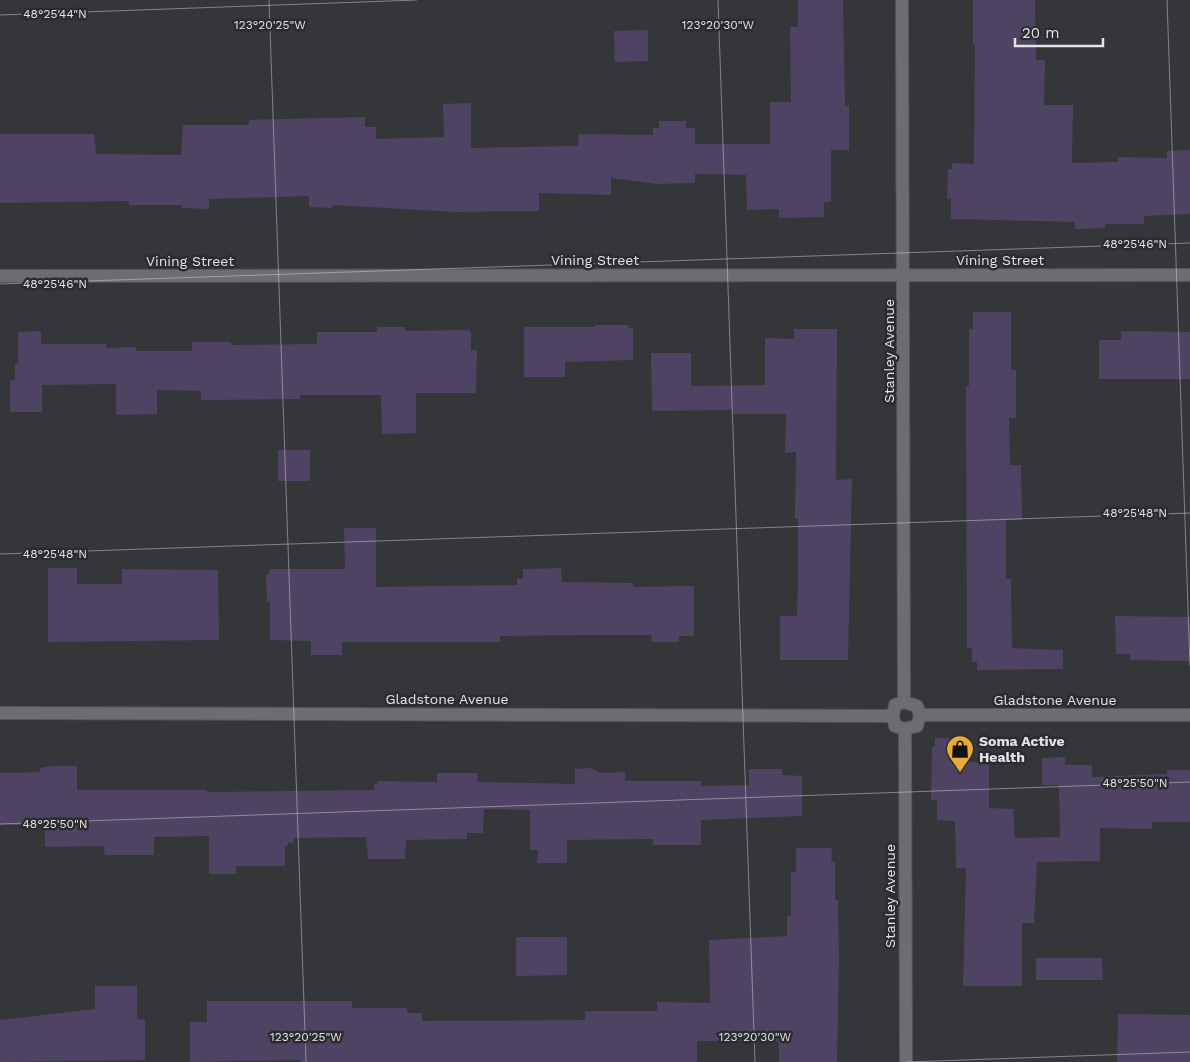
<svg xmlns="http://www.w3.org/2000/svg" width="1190" height="1062" font-family="'Work Sans',sans-serif">
<style>
.building{fill:#4e4362}
.lines{fill:none;stroke-linecap:round;stroke-linejoin:round}
.minor-casing{stroke:#545558;stroke-width:14}
.minor{stroke:#6c6d71;stroke-width:12}
.ticks{fill:none;stroke:#e3e3e6;stroke-width:1;stroke-opacity:0.45}
.labels{text-anchor:middle;stroke-width:5;stroke-linejoin:round;paint-order:stroke}
.street-label{font-size:14px;fill:#e3e3e6;stroke:#2b2c30}
.poi-label{font-size:14px;font-weight:bold;fill:#e3e3e6;stroke:#2b2c30;text-anchor:start}
.ticks-label{font-size:12px;text-anchor:middle;fill:#e3e3e6;stroke:#2b2c30;stroke-width:5;stroke-linejoin:round;paint-order:stroke}
</style>
<rect width="100%" height="100%" fill="#35363a"/>
<g class="building">
<path d="M 798,0 L 843,0 L 845,106 L 849,106 L 849,150 L 831,150 L 831,202 L 824,202 L 824,217 L 779,218 L 779,209 L 747,210 L 746,175 L 695,174 L 695,183 L 657,184 L 611,178 L 611,195 L 539,193 L 539,211 L 456,212 L 333,205 L 332,208 L 309,207 L 309,196 L 209,199 L 209,209 L 182,208 L 182,205 L 129,205 L 129,201 L 0,203 L 0,134 L 94,134 L 96,154 L 181,155 L 183,125 L 249,125 L 249,120 L 365,117 L 365,127 L 376,127 L 376,139 L 444,137 L 443,104 L 471,103 L 471,148 L 578,146 L 579,134 L 653,135 L 653,128 L 659,128 L 659,121 L 686,121 L 686,128 L 695,128 L 695,144 L 770,144 L 770,102 L 791,102 L 790,27 L 798,27 Z"/>
<path d="M 973,0 L 1035,0 L 1036,60 L 1045,60 L 1044,105 L 1073,105 L 1072,163 L 1118,162 L 1118,157 L 1167,158 L 1167,151 L 1190,150 L 1190,214 L 1144,216 L 1144,224 L 1105,224 L 1105,228 L 1075,229 L 1075,222 L 951,219 L 951,199 L 947,199 L 948,169 L 952,169 L 952,163 L 974,164 L 975,45 L 973,45 Z"/>
<path d="M 648,30 L 648,61 L 615,62 L 614,31 Z"/>
<path d="M 973,312 L 1011,312 L 1011,370 L 1016,370 L 1016,418 L 1009,418 L 1010,465 L 1021,465 L 1022,520 L 1006,520 L 1006,579 L 1011,579 L 1012,648 L 1063,650 L 1063,669 L 977,670 L 977,662 L 972,662 L 972,648 L 967,648 L 966,386 L 969,386 L 969,329 L 973,329 Z"/>
<path d="M 595,325 L 629,325 L 628,328 L 633,328 L 633,360 L 565,362 L 565,377 L 524,377 L 524,327 L 595,327 Z"/>
<path d="M 377,327 L 405,327 L 405,331 L 469,330 L 471,333 L 471,350 L 477,350 L 476,393 L 416,393 L 416,433 L 382,434 L 381,395 L 300,395 L 300,399 L 201,400 L 201,391 L 157,390 L 157,414 L 116,415 L 116,384 L 42,385 L 42,412 L 10,412 L 10,380 L 15,380 L 15,363 L 18,364 L 18,332 L 41,331 L 41,344 L 106,344 L 106,348 L 136,347 L 136,351 L 192,351 L 192,342 L 231,342 L 231,345 L 317,344 L 317,332 L 377,332 Z"/>
<path d="M 794,329 L 837,329 L 836,480 L 852,479 L 848,660 L 780,660 L 780,616 L 797,616 L 798,576 L 798,519 L 795,519 L 796,452 L 785,453 L 786,414 L 733,414 L 733,410 L 652,411 L 651,353 L 691,353 L 691,386 L 765,385 L 765,338 L 794,339 Z"/>
<path d="M 1121,331 L 1190,332 L 1190,379 L 1099,379 L 1099,340 L 1121,340 Z"/>
<rect x="278" y="450" width="32" height="31"/>
<path d="M 344,528 L 376,528 L 376,587 L 517,585 L 517,578 L 523,579 L 523,569 L 561,568 L 562,582 L 633,583 L 633,587 L 694,586 L 694,636 L 679,636 L 679,642 L 652,642 L 651,635 L 583,635 L 500,636 L 500,642 L 342,642 L 342,655 L 311,655 L 311,641 L 270,640 L 270,602 L 267,602 L 266,574 L 269,574 L 269,569 L 345,569 Z"/>
<path d="M 48,568 L 77,568 L 77,584 L 122,584 L 122,569 L 218,570 L 219,640 L 48,642 Z"/>
<path d="M 1115,616 L 1190,617 L 1190,661 L 1130,660 L 1130,654 L 1116,654 Z"/>
<path d="M 935,738 L 965,739 L 965,761 L 989,764 L 989,808 L 1013,809 L 1015,838 L 1060,837 L 1059,785 L 1042,785 L 1042,758 L 1065,757 L 1065,765 L 1092,765 L 1092,777 L 1167,774 L 1167,770 L 1190,770 L 1190,822 L 1152,822 L 1152,829 L 1100,828 L 1100,861 L 1037,862 L 1034,923 L 1022,923 L 1022,986 L 963,986 L 966,868 L 956,868 L 955,821 L 937,820 L 937,800 L 931,800 L 932,746 L 935,747 Z"/>
<path d="M 54,766 L 77,766 L 77,790 L 207,790 L 207,792 L 374,790 L 374,784 L 377,784 L 377,781 L 437,782 L 437,773 L 477,773 L 478,782 L 575,784 L 575,769 L 591,768 L 600,773 L 625,772 L 625,781 L 701,781 L 701,786 L 749,785 L 749,769 L 782,769 L 782,775 L 802,776 L 802,816 L 701,820 L 701,845 L 653,845 L 653,839 L 567,840 L 567,863 L 537,863 L 538,850 L 530,850 L 530,810 L 484,809 L 483,833 L 467,833 L 467,839 L 406,840 L 405,859 L 368,859 L 366,837 L 294,838 L 294,842 L 288,843 L 288,846 L 285,846 L 285,866 L 236,866 L 236,874 L 209,874 L 209,836 L 154,837 L 154,855 L 105,855 L 103,846 L 45,847 L 45,825 L 0,825 L 0,773 L 40,772 L 40,768 Z"/>
<path d="M 796,848 L 832,848 L 831,862 L 835,862 L 835,900 L 838,900 L 839,958 L 837,1062 L 779,1062 L 779,1041 L 697,1041 L 697,1062 L 301,1062 L 301,1060 L 190,1062 L 190,1022 L 207,1022 L 207,1001 L 352,1001 L 352,1008 L 407,1008 L 407,1013 L 422,1013 L 422,1021 L 585,1020 L 585,1011 L 657,1011 L 657,1002 L 710,1003 L 709,940 L 787,936 L 787,916 L 791,916 L 791,872 L 796,872 Z"/>
<path d="M 516,937 L 567,937 L 567,975 L 516,976 Z"/>
<path d="M 1036,958 L 1102,958 L 1103,980 L 1036,980 Z"/>
<path d="M 95,986 L 137,986 L 137,1019 L 145,1020 L 145,1060 L 0,1062 L 0,1020 L 95,1009 Z"/>
<path d="M 1118,1014 L 1190,1015 L 1190,1062 L 1117,1062 Z"/>
</g>
<g class="lines">
<g class="minor-casing">
<g id="minor">
<path d="M 902,0 L 904,702"/>
<path d="M 0,276 L 1190,275"/>
<path d="M 904,702 L 917,706 L 920,715 L 917,726 L 905,729 L 895,726 L 893,716 L 895,705 Z"/>
<path d="M 0,713 L 893,716"/>
<path d="M 920,715 L 1190,715"/>
<path d="M 905,729 L 906,1062"/>
</g>
</g>
<use href="#minor" class="minor"/>
</g>
<path class="ticks" d="M 269,0 L 306,1062M 718,0 L 755,1062M 1167,0 L 1190,666M 0,15 L 417,0M 0,284 L 1190,243M 0,554 L 1190,513M 0,824 L 1190,782M 906,1062 L 1190,1052"/>
<defs>
<g id="shop-pin" transform="scale(1.4375)"><path d="M0 17L-7.5 6A9.5 9.5 0 1 1 7.5 6Z" fill="#e9ab38" stroke="#2b2c30"/><path d="M-5-2.5h2.3a2.7 3.5 0 0 1 5.4 0H5L5.5 6h-11ZM-1.5-2.5h3a1.5 2.3 0 0 0-3 0Z" fill="#111"/></g>
</defs>
<g fill-rule="evenodd">
<use href="#shop-pin" x="960" y="749"/>
</g>
<g class="labels">
<g class="street-label">
<text x="595" y="265">Vining Street</text>
<text x="1000" y="265">Vining Street</text>
<text x="190" y="266">Vining Street</text>
<text transform="translate(889 351) rotate(-90)" y="5">Stanley Avenue</text>
<text x="447" y="704">Gladstone Avenue</text>
<text x="1055" y="705">Gladstone Avenue</text>
<text transform="translate(890 896) rotate(-90)" y="5">Stanley Avenue</text>
</g>
<g class="poi-label">
<text x="979" y="746">Soma Active<tspan x="979" dy="16">Health</tspan></text>
</g>
</g>
<g class="ticks-label">
<text x="55" y="18">48°25'44"N</text>
<text x="270" y="29">123°20'25"W</text>
<text x="718" y="29">123°20'30"W</text>
<text x="1135" y="248">48°25'46"N</text>
<text x="55" y="288">48°25'46"N</text>
<text x="1135" y="517">48°25'48"N</text>
<text x="55" y="558">48°25'48"N</text>
<text x="1135" y="787">48°25'50"N</text>
<text x="55" y="828">48°25'50"N</text>
<text x="306" y="1041">123°20'25"W</text>
<text x="755" y="1041">123°20'30"W</text>
</g>
<path d="M1015 38v8h88v-8" fill="none" stroke="#e3e3e6" stroke-width="2.5"/>
<text x="1022" y="38" font-size="15" fill="#e3e3e6" stroke="#2b2c30" stroke-width="4" paint-order="stroke">20 m</text>
</svg>
